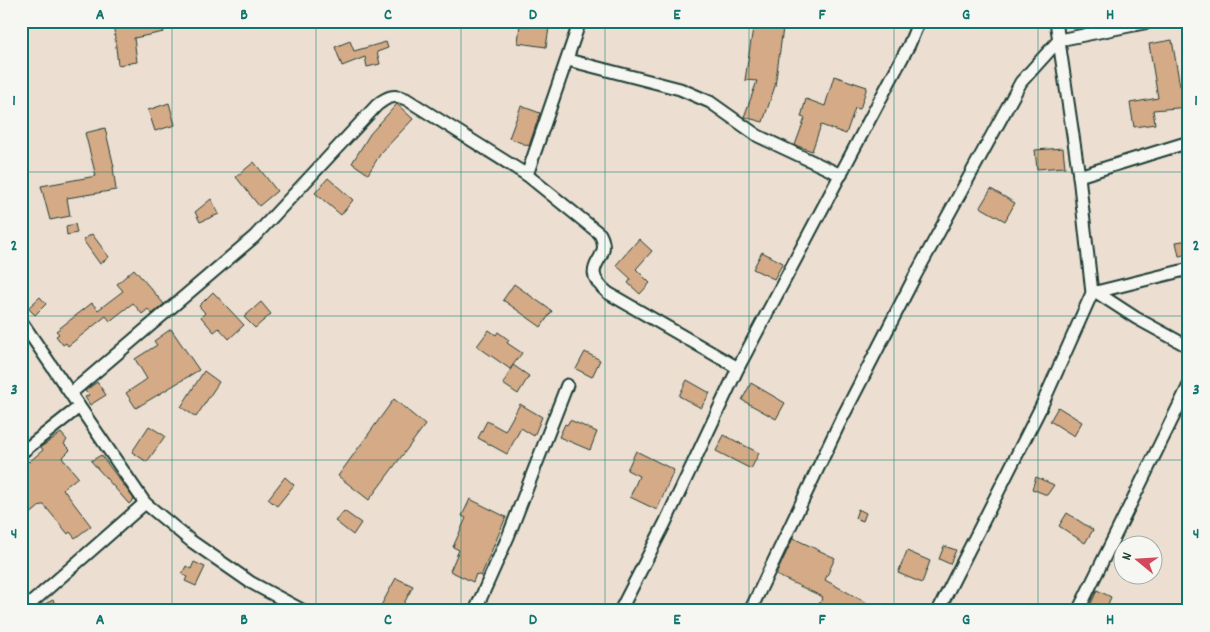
<svg xmlns="http://www.w3.org/2000/svg" width="1210" height="632" font-family="Dekko,sans-serif">
<style>
.building{fill:#d5aa86;stroke:#1f3d34}
.lines{fill:none;stroke-linecap:round;stroke-linejoin:round}
.street-casing{stroke:#1f3d34;stroke-width:15}
.street{stroke:#f6f6f2;stroke-width:11}
.grid{fill:none;stroke:#0f766e;stroke-width:1;stroke-opacity:0.55}
.neatline{fill:none;stroke:#0f766e;stroke-width:2}
.grid-label{font-size:16px;text-anchor:middle;font-weight:bold;fill:#0f766e}
</style>
<rect width="100%" height="100%" fill="#ecdfd2"/>
<filter id="ink" filterUnits="userSpaceOnUse"><feTurbulence type="fractalNoise" baseFrequency=".02" numOctaves="2"/><feDisplacementMap in="SourceGraphic" scale="10" xChannelSelector="R" yChannelSelector="G"/><feConvolveMatrix kernelMatrix="1 2 1 2 8 2 1 2 1" color-interpolation-filters="sRGB"/></filter>
<g filter="url(#ink)">
<g class="building">
<path d="M 113,21 L 162,21 L 164,32 L 134,38 L 137,62 L 118,65 Z"/>
<path d="M 754,21 L 784,21 L 775,86 L 763,122 L 744,117 L 757,81 L 745,80 Z"/>
<path d="M 520,24 L 549,28 L 546,47 L 518,43 Z"/>
<path d="M 1172,40 L 1180,86 L 1189,85 L 1189,107 L 1153,110 L 1155,124 L 1134,127 L 1130,103 L 1158,98 L 1149,44 Z"/>
<path d="M 350,41 L 354,51 L 386,42 L 388,48 L 377,52 L 380,64 L 367,67 L 365,57 L 342,66 L 335,47 Z"/>
<path d="M 834,76 L 867,87 L 860,109 L 855,108 L 846,134 L 821,125 L 812,151 L 795,145 L 805,118 L 801,117 L 806,99 L 825,106 Z"/>
<path d="M 169,103 L 175,125 L 155,131 L 148,110 Z"/>
<path d="M 397,104 L 413,119 L 381,153 L 368,174 L 352,163 L 370,134 Z"/>
<path d="M 521,106 L 540,113 L 529,146 L 509,138 Z"/>
<path d="M 105,128 L 114,167 L 113,167 L 116,190 L 67,198 L 70,216 L 50,220 L 41,186 L 96,176 L 85,133 Z"/>
<path d="M 1063,148 L 1065,167 L 1037,169 L 1035,150 Z"/>
<path d="M 254,162 L 277,191 L 259,206 L 236,177 Z"/>
<path d="M 328,178 L 353,200 L 341,215 L 315,193 Z"/>
<path d="M 991,189 L 1015,203 L 1005,221 L 980,207 Z"/>
<path d="M 211,199 L 219,214 L 200,222 L 195,212 Z"/>
<path d="M 75,224 L 77,233 L 67,235 L 66,226 Z"/>
<path d="M 92,234 L 109,257 L 100,264 L 83,240 Z"/>
<path d="M 639,239 L 652,251 L 636,269 L 650,283 L 640,294 L 628,283 L 631,279 L 616,265 Z"/>
<path d="M 1189,240 L 1189,254 L 1179,256 L 1176,242 Z"/>
<path d="M 762,252 L 783,263 L 774,279 L 753,269 Z"/>
<path d="M 134,269 L 164,304 L 152,314 L 148,309 L 142,314 L 133,303 L 110,321 L 106,316 L 68,346 L 66,343 L 63,345 L 56,336 L 59,334 L 56,331 L 92,303 L 98,310 L 123,291 L 117,284 Z"/>
<path d="M 514,284 L 552,311 L 541,327 L 503,300 Z"/>
<path d="M 213,292 L 244,325 L 229,339 L 219,328 L 214,332 L 201,317 L 205,313 L 199,306 Z"/>
<path d="M 40,297 L 46,304 L 35,315 L 28,308 Z"/>
<path d="M 261,302 L 271,314 L 255,328 L 244,317 Z"/>
<path d="M 171,329 L 199,370 L 136,408 L 126,393 L 147,379 L 135,359 L 157,345 L 154,341 Z"/>
<path d="M 489,330 L 496,335 L 498,332 L 509,340 L 507,343 L 522,353 L 510,369 L 477,346 Z"/>
<path d="M 585,352 L 600,360 L 592,377 L 576,369 Z"/>
<path d="M 513,365 L 529,376 L 518,394 L 503,384 Z"/>
<path d="M 204,371 L 219,382 L 196,417 L 181,407 Z"/>
<path d="M 687,380 L 710,393 L 701,408 L 679,396 Z"/>
<path d="M 97,382 L 106,395 L 90,405 L 85,397 L 89,395 L 85,391 Z"/>
<path d="M 751,383 L 785,403 L 776,419 L 742,400 Z"/>
<path d="M 394,399 L 425,425 L 369,500 L 338,476 Z"/>
<path d="M 520,404 L 542,417 L 534,436 L 521,428 L 507,454 L 478,438 L 487,421 L 505,431 Z"/>
<path d="M 1058,407 L 1082,422 L 1074,436 L 1050,421 Z"/>
<path d="M 570,420 L 597,432 L 590,450 L 559,437 L 565,424 L 567,425 Z"/>
<path d="M 149,426 L 165,436 L 147,462 L 132,452 Z"/>
<path d="M 61,433 L 67,440 L 64,444 L 70,450 L 62,458 L 78,477 L 63,489 L 91,526 L 75,538 L 70,532 L 68,534 L 44,505 L 41,505 L 21,522 L 21,460 L 26,459 L 29,462 L 43,450 L 41,447 Z"/>
<path d="M 724,435 L 759,453 L 751,469 L 716,451 Z"/>
<path d="M 636,451 L 674,470 L 657,510 L 630,497 L 639,476 L 627,470 Z"/>
<path d="M 101,455 L 134,499 L 129,504 L 91,461 Z"/>
<path d="M 285,477 L 294,485 L 277,506 L 268,499 Z"/>
<path d="M 1036,477 L 1054,485 L 1047,495 L 1032,489 Z"/>
<path d="M 470,499 L 506,517 L 481,576 L 476,574 L 473,582 L 450,571 L 459,550 L 453,547 L 466,518 L 462,516 Z"/>
<path d="M 858,509 L 866,513 L 863,521 L 855,518 Z"/>
<path d="M 344,511 L 361,523 L 353,535 L 335,521 Z"/>
<path d="M 1067,513 L 1093,530 L 1085,543 L 1059,526 Z"/>
<path d="M 793,538 L 835,558 L 825,580 L 867,603 L 863,611 L 815,611 L 823,597 L 776,575 Z"/>
<path d="M 944,546 L 956,550 L 950,564 L 939,559 Z"/>
<path d="M 907,551 L 930,561 L 922,583 L 898,573 Z"/>
<path d="M 194,562 L 205,567 L 196,586 L 185,581 L 187,577 L 182,574 L 186,566 L 191,569 Z"/>
<path d="M 396,578 L 413,586 L 400,611 L 378,611 Z"/>
<path d="M 1097,590 L 1111,597 L 1105,611 L 1090,606 Z"/>
<path d="M 53,600 L 59,611 L 34,611 L 35,609 Z"/>
</g>
<g class="lines">
<g class="street-casing">
<g id="street">
<path d="M 568,60 L 680,89 L 710,102 L 758,136 L 841,175"/>
<path d="M 527,175 L 580,21"/>
<path d="M 1079,176 L 1189,142"/>
<path d="M 1096,292 L 1136,318 L 1189,347"/>
<path d="M 1092,293 L 1189,269"/>
<path d="M 21,321 L 145,503 L 191,541 L 250,582 L 304,611"/>
<path d="M 71,393 L 254,237 L 377,105 C 387,97 393,94 406,99 L 527,175 L 600,234 C 615,262 574,264 608,293 L 738,368"/>
<path d="M 21,453 L 79,407"/>
<path d="M 22,611 L 145,503"/>
<path d="M 475,611 L 508,537 L 567,385"/>
<path d="M 620,611 L 665,523 L 738,368 L 909,45 L 919,21"/>
<path d="M 750,611 L 839,424 L 916,274 L 1021,82 L 1059,40 L 1154,21"/>
<path d="M 938,611 L 1041,407 L 1092,293 L 1079,176 L 1056,21"/>
<path d="M 1078,611 L 1189,385"/>
</g>
</g>
<use href="#street" class="street"/>
</g>
</g>
<path class="grid" d="M 172,21 L 172,611M 316,21 L 316,611M 461,21 L 461,611M 605,21 L 605,611M 749,21 L 749,611M 894,21 L 894,611M 1038,21 L 1038,611M 21,172 L 1189,172M 21,316 L 1189,316M 21,460 L 1189,460"/>
<rect width="1210" height="632" fill="none" stroke="#f6f6f2" stroke-width="55"/>
<g transform="translate(1138 560) rotate(288)"><circle r="24" fill="#f6f6f2" stroke="#a0aca6"/>
<path d="M0-4L9 19L0 12L-9 19Z" fill="#d1495b"/>
<text y="-8" font-size="14" font-weight="bold" text-anchor="middle" fill="#1f3d34">N</text>
</g>
<rect x="28" y="28" width="1154" height="576" class="neatline"/>
<g class="grid-label">
<text x="100" y="19">A</text>
<text x="244" y="19">B</text>
<text x="388" y="19">C</text>
<text x="533" y="19">D</text>
<text x="677" y="19">E</text>
<text x="822" y="19">F</text>
<text x="966" y="19">G</text>
<text x="1110" y="19">H</text>
<text x="14" y="105">1</text>
<text x="1196" y="105">1</text>
<text x="14" y="250">2</text>
<text x="1196" y="250">2</text>
<text x="14" y="394">3</text>
<text x="1196" y="394">3</text>
<text x="14" y="538">4</text>
<text x="1196" y="538">4</text>
<text x="100" y="624">A</text>
<text x="244" y="624">B</text>
<text x="388" y="624">C</text>
<text x="533" y="624">D</text>
<text x="677" y="624">E</text>
<text x="822" y="624">F</text>
<text x="966" y="624">G</text>
<text x="1110" y="624">H</text>
</g>
</svg>
